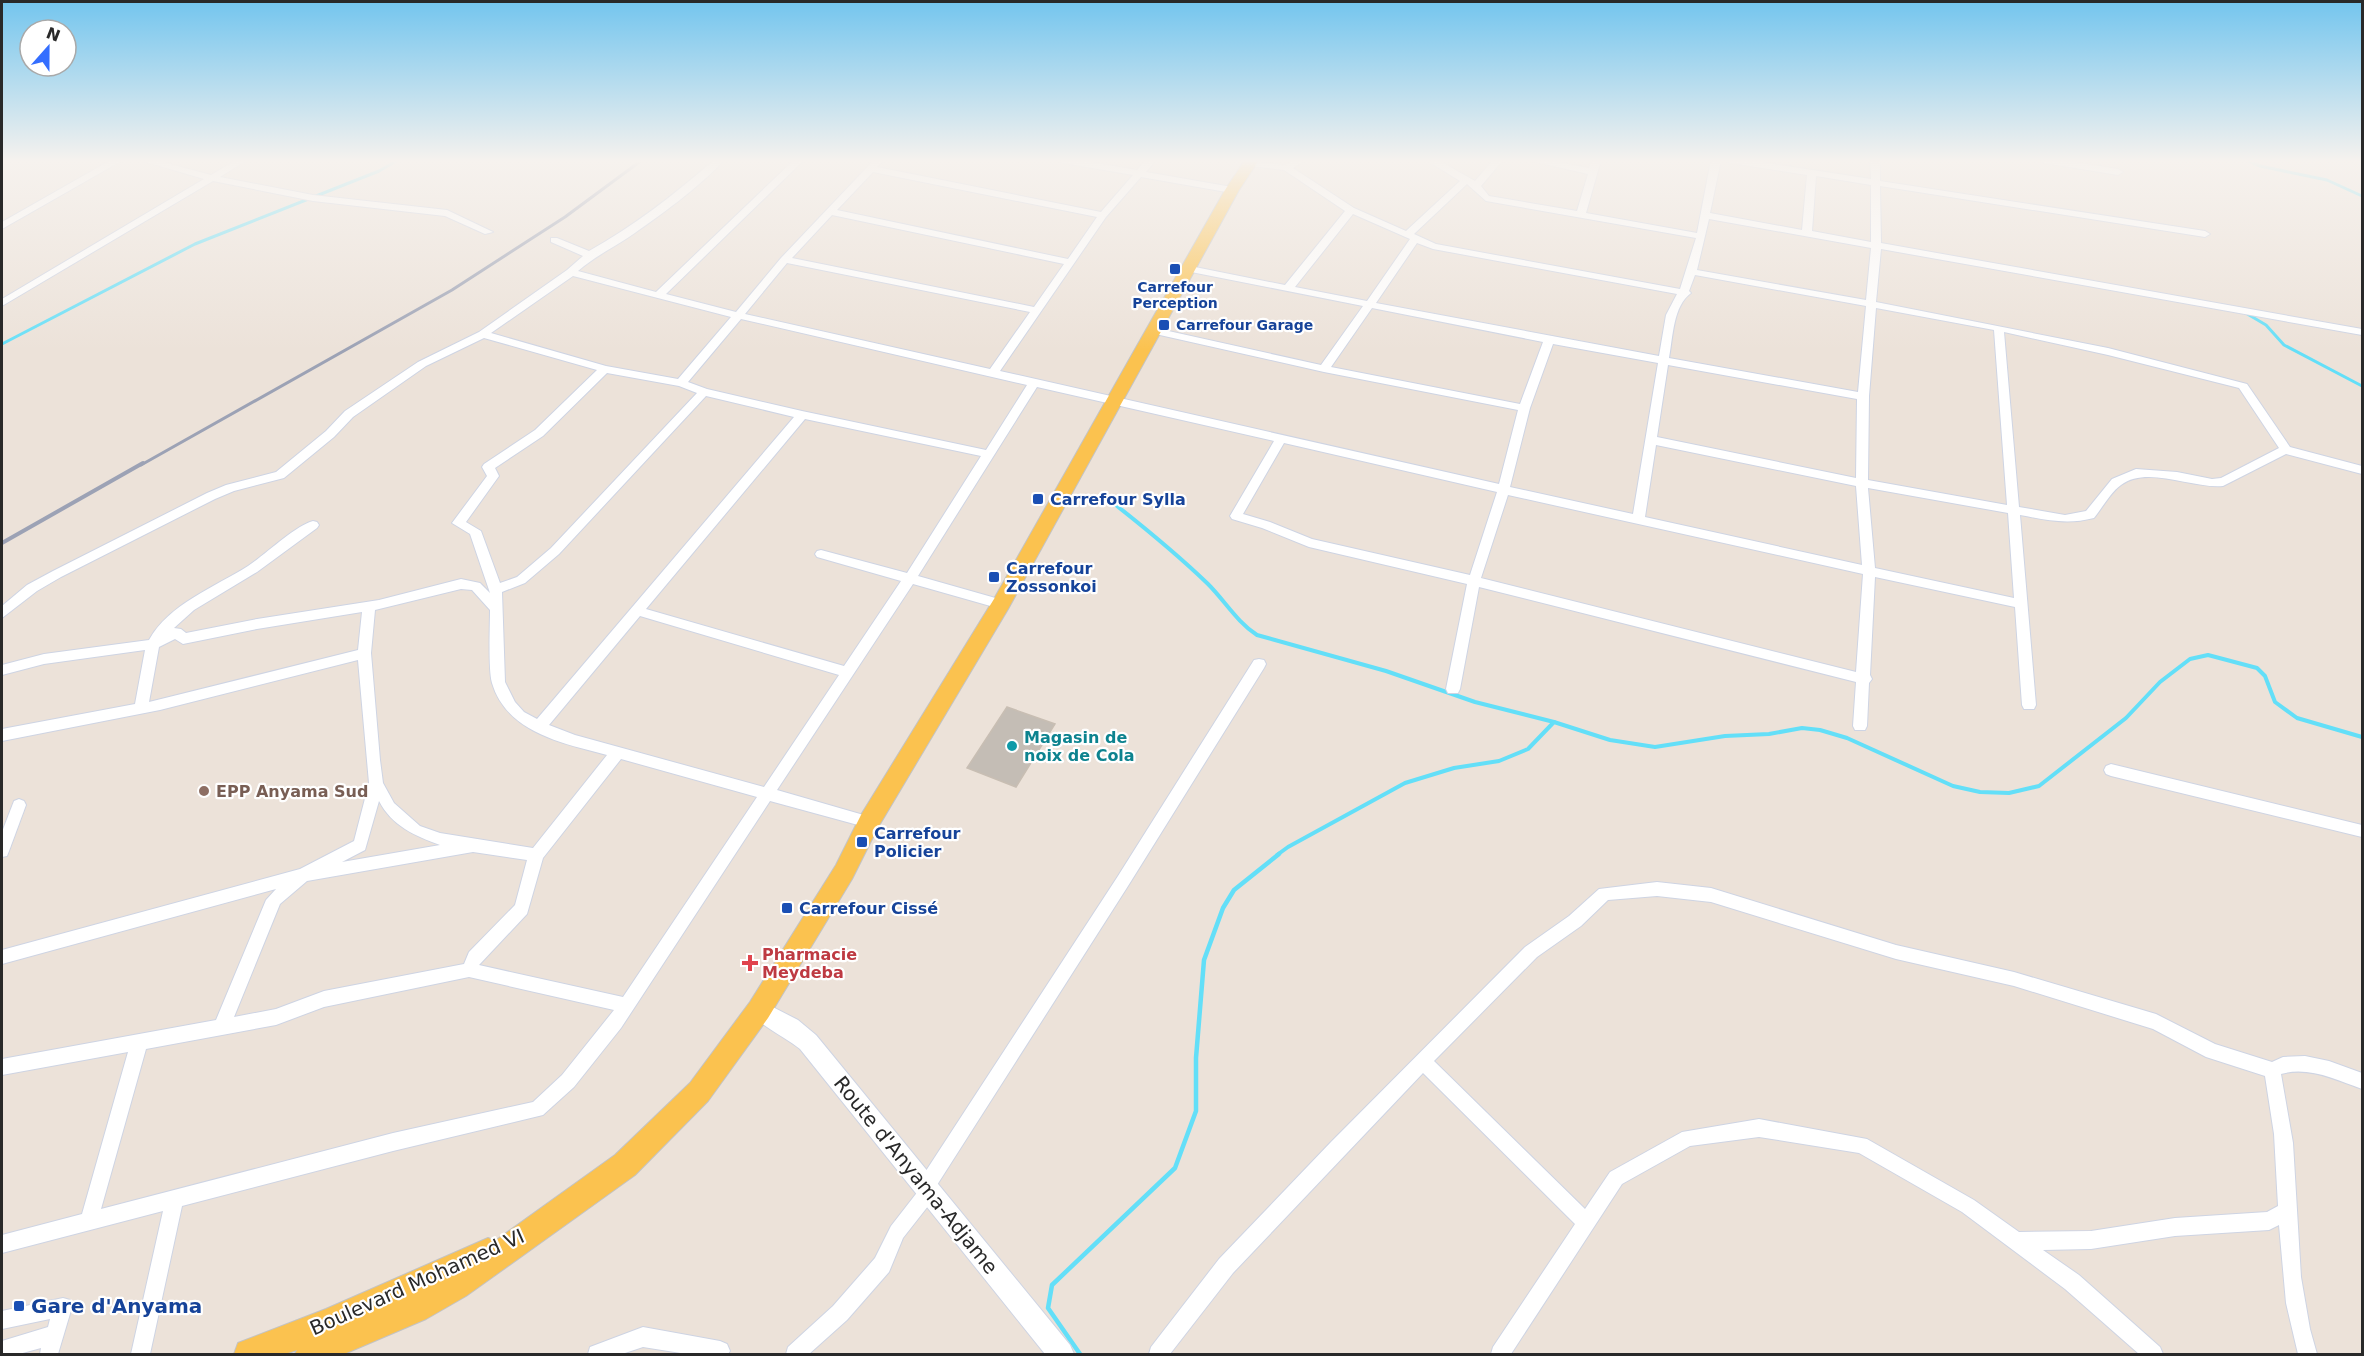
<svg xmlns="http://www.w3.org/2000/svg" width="2364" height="1356" font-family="'DejaVu Sans',sans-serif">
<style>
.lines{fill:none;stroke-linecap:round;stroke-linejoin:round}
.stream-far2{stroke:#63dff8;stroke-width:3}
.stream-far1{stroke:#63dff8;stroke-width:4}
.stream{stroke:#63dff8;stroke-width:4.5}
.building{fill:#c4bdb5;stroke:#c8beb3;stroke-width:1.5}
.street-casing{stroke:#ced4e3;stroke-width:2}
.secondary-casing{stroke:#ced4e3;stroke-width:2}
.primary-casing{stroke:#c3c3c3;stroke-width:2}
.street{fill:#fff;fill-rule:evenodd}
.secondary{fill:#fff;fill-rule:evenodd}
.primary{fill:#fbc24f;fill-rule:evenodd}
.rail-far1{stroke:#9ca2b5;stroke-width:3}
.rail{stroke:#9ca2b5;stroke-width:4}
.transit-dot{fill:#1a4fb4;stroke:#fff;stroke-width:2}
.culture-dot{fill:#0f9aa8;stroke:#fff;stroke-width:2}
.education-dot{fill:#8d6e63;stroke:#fff;stroke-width:2}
.health-dot{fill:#e0444e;stroke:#fff;stroke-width:2}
.labels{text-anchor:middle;stroke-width:4.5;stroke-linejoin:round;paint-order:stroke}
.far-transit-label{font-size:14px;font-weight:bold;fill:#164399;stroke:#fff}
.transit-label{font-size:16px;font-weight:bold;fill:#164399;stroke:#fff;text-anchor:start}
.culture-label{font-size:16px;font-weight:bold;fill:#0d838f;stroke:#fff;text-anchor:start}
.education-label{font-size:16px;font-weight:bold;fill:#785e54;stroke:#fff;text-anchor:start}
.health-label{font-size:16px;font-weight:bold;fill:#be3a42;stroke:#fff;text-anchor:start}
.near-street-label{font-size:20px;fill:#292929;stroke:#fff}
.near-transit-label{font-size:20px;font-weight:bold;fill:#164399;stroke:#fff;text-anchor:start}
</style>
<rect width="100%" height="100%" fill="#ece2d9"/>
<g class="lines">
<g class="stream-far2">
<path d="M 2246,160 L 2260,166 L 2327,180 L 2362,196"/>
<path d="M 2244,312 L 2266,325 L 2284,345 L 2362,386"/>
<path d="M 2,344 L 195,244 L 379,171 L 398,160"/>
</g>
<g class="stream-far1">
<path d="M 1112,502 C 1145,528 1178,555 1208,584 C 1225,601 1237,622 1257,635 L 1386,671 L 1475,702 L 1554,722"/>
<path d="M 1277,855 L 1288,847 L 1405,783 L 1454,768 L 1499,761 L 1528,749 L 1554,722 L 1610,740 L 1655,747 L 1725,736 L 1769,734 L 1802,728 L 1820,730 L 1847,738 L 1953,786 L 1980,792 L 2009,793 L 2039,786 L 2126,718 L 2160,682 L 2190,659 L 2208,655 L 2257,668 L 2265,676 L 2275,702 L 2297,718 L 2362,737"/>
</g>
<path class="stream" d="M 1080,1354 L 1048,1308 L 1052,1285 L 1175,1168 L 1196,1111 L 1196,1058 L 1204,960 L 1223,908 L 1234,890 L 1279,854"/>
</g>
<path class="building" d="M 1007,707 L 1055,724 L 1016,787 L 967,768 Z"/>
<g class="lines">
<g class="street-casing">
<g id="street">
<path d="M 111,160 L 123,160 L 2,229 L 2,222 Z"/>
<path d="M 139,160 L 155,160 L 211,175 L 236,160 L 247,160 L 220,177 L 313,195 L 447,210 L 493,232 L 485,234 L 445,216 L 313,201 L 213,181 L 2,306 L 2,299 L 204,179 Z"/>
<path d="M 714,160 L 724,160 C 700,187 658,217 629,237 C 611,249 594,257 578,271 L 656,292 L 794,160 L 804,160 L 666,294 L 736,312 L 781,258 L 874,160 L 884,160 L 877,167 L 1101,212 L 1133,175 L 1063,163 L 1058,160 L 1078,160 L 1137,170 L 1146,160 L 1156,160 L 1146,172 L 1232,187 L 1237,190 L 1232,193 L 1141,177 L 1106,217 L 1000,371 L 1499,484 L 1518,410 L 1324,372 L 1151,333 L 1151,329 L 1155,328 L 1321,365 L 1363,306 L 1186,271 L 1186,267 L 1190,266 L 1285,285 L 1345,211 L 1284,170 L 1250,166 L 1247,165 L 1247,161 L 1285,165 L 1294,160 L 1305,160 L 1293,168 L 1354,208 L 1406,231 L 1460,181 L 1426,160 L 1438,160 L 1475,181 L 1493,160 L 1503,160 L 1481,186 L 1489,196 L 1577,211 L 1588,174 L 1527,160 L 1546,160 L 1589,168 L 1591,160 L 1601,160 L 1586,213 L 1697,233 L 1711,160 L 1721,160 L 1710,213 L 1802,230 L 1807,175 L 1730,163 L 1725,160 L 1748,160 L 1871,179 L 1870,160 L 1880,160 L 1880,181 L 2205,231 L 2210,234 L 2205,237 L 1880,186 L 1881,243 L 2362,329 L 2362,335 L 1881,249 L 1876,302 L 2108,348 L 2247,384 L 2290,447 L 2362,466 L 2362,474 L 2286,454 L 2223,486 C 2193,489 2147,465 2121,485 C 2111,492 2102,508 2094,518 C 2067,525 2047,520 2020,515 L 2036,705 L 2034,709 L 2024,709 L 2022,705 L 2015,607 L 1875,577 L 1870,675 L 1872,679 L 1869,683 L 1867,726 L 1865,730 L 1855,730 L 1853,726 L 1856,682 L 1479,587 L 1460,689 L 1458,693 L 1448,693 L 1446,689 L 1467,584 L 1309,547 L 1262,528 L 1232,519 L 1230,516 L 1274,441 L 1037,387 L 918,576 L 1006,601 L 1007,604 L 1006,607 L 1001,609 L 913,584 L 777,790 L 874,818 L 876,822 L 874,826 L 869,828 L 770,801 L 621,1028 L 574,1087 L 543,1115 L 393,1151 L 182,1206 L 150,1354 L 131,1354 L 163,1211 L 2,1253 L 2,1235 L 82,1214 L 128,1052 L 2,1075 L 2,1059 L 216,1020 L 266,900 L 276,889 L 2,964 L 2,950 L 300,869 L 354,841 L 369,783 L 358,660 L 160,710 L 2,741 L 2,729 L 135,704 L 145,650 L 44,664 L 2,675 L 2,665 L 44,654 L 149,640 C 169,604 215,587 248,566 C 266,554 295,526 313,521 L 317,522 L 319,525 L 317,528 L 257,572 L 194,610 L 174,628 L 181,629 L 186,633 L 257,619 L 379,600 L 461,579 L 480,583 L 490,593 L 470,534 L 452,523 L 487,476 L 482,467 L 484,464 L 535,430 L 597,370 L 484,338 L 426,366 L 353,417 L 334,437 L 284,478 L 234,491 L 215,499 L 61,577 L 37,591 L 2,618 L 2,606 L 27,585 L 53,571 L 207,493 L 226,485 L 276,472 L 326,431 L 345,411 L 418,362 L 479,332 L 567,270 L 583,256 L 551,242 L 551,238 L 557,238 L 589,251 C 634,226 675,194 714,160 ZM 873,172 L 1097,217 L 1068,259 L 837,210 ZM 1816,176 L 1871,185 L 1871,242 L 1812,231 ZM 1467,184 L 1486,201 L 1696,238 L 1680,289 L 1436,244 L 1414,234 ZM 1353,214 L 1410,239 L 1367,301 L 1295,287 ZM 832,215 L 1064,264 L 1034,307 L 792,258 ZM 1709,219 L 1871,248 L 1866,300 L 1697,270 ZM 1417,243 L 1433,249 L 1677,294 L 1666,315 L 1659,356 L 1376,303 ZM 787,263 L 1030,312 L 990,369 L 745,314 ZM 1695,275 L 1866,306 L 1858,392 L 1669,358 C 1673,337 1673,306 1691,293 L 1689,291 ZM 573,276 L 731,317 L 678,379 L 606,366 L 491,333 ZM 1372,308 L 1543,342 L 1520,404 L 1331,367 ZM 1876,308 L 1994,330 L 2007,505 L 1868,480 L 1869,396 ZM 741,319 L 1027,385 L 986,450 L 802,411 L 707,389 L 688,382 ZM 2004,332 L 2108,355 L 2239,388 L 2279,448 L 2221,478 L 2212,479 L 2177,472 L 2136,469 L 2112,479 L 2086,511 L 2065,515 L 2019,507 ZM 1553,344 L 1658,363 L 1633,514 L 1510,487 L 1530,408 ZM 1668,365 L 1857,399 L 1856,478 L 1657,437 ZM 607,373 L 679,386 L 697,393 L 551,548 L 517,577 L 500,583 L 481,531 L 466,522 L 499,476 L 495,468 L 543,436 ZM 706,396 L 794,417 L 537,719 L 524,712 L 515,702 L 505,682 L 502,592 L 525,583 L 559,554 ZM 805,419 L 981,456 L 907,573 L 821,550 L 817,551 L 815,554 L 817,557 L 901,581 L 844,666 L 646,609 ZM 1284,443 L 1497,492 L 1470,575 L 1312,539 L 1270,522 L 1243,514 ZM 1656,445 L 1856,486 L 1862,565 L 1645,517 ZM 1868,488 L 2008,513 L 2014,598 L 1875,568 ZM 1508,495 L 1863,574 L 1856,672 L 1481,578 ZM 461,589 L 472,590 L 490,610 C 490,626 488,669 492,683 C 507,733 563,743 607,755 L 533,848 L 440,833 L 420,826 L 394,803 L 383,783 L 380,760 L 371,653 L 375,610 ZM 362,612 L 358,650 L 149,702 L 159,647 L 175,639 L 183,644 L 257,629 ZM 640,616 L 839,675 L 764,787 L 575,735 L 549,725 ZM 621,759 L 757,797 L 623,997 L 479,965 L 527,914 L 543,858 ZM 379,801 C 392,826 415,836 440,845 L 342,862 L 365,850 ZM 473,852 L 527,860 L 515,905 L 469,952 L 464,964 L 324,991 L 276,1009 L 234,1017 L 280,904 L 307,881 ZM 469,977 L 614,1010 L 562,1075 L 533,1102 L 393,1133 L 101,1209 L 146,1049 L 276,1025 L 324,1007 Z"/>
<path d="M 2039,160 L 2061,160 L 2118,169 L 2123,172 L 2118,175 L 2044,163 Z"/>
<path d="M 1259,659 L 1264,660 L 1266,664 L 1264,668 L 1128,886 L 937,1185 L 939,1190 L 936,1196 L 903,1238 L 889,1272 L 847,1320 L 809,1354 L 786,1354 L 788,1347 L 833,1306 L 875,1258 L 891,1226 L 919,1190 L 917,1186 L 920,1180 L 1118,876 L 1254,660 Z"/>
<path d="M 2111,764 L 2362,825 L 2362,837 L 2111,776 L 2106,774 L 2104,770 L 2106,766 Z"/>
<path d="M 19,799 L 24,801 L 26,805 L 9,851 L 7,856 L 2,857 L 2,832 L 14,801 Z"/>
<path d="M 1657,882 L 1711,888 L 1896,945 L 2014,972 L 2156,1014 L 2215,1044 L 2272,1062 L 2283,1057 L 2305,1056 L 2329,1061 L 2362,1073 L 2362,1089 C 2336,1080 2309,1066 2281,1074 L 2293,1143 L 2301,1277 L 2310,1329 L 2317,1354 L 2298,1354 L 2286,1303 L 2279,1225 L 2269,1230 L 2175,1236 L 2091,1249 L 2043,1250 L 2079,1275 L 2160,1347 L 2163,1354 L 2139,1354 L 2065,1289 L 1962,1212 L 1859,1153 L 1759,1137 L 1690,1146 L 1622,1184 L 1511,1354 L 1491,1354 L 1493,1347 L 1575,1224 L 1423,1073 L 1233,1273 L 1170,1354 L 1149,1354 L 1151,1347 L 1219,1259 L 1331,1142 L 1525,947 L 1569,916 L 1599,889 ZM 1657,896 L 1711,902 L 1896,959 L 2014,986 L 2153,1029 L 2206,1057 L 2265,1076 L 2274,1134 L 2278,1206 L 2267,1212 L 2175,1218 L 2091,1231 L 2019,1232 L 1974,1200 L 1867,1139 L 1759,1119 L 1682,1132 L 1610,1172 L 1585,1209 L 1434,1061 L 1537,957 L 1581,926 L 1608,900 Z"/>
<path d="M 63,1298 L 70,1300 L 72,1307 L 58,1354 L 40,1354 L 41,1348 L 19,1354 L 2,1354 L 2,1341 L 48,1327 L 50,1319 L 2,1329 L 2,1311 Z"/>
<path d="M 643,1327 L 720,1341 L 727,1344 L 730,1351 L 728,1354 L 687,1354 L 643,1347 L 622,1354 L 588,1354 L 590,1347 Z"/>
</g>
</g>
<g class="secondary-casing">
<path id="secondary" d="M 759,1000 L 798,1020 L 816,1035 L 1070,1345 L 1074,1354 L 1045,1354 L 800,1049 C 788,1039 753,1021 748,1010 L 751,1003 Z"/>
</g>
<g class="primary-casing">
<path id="primary" d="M 1245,160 L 1259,160 L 1239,190 L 1008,609 L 877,829 L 852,879 L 768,1018 L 708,1101 L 635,1175 L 466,1296 L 426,1319 L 344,1354 L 295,1354 L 297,1350 L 285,1354 L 234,1354 L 238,1343 L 326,1309 L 488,1238 L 495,1241 L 615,1155 L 690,1083 L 750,1002 L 836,865 L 861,815 L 994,599 L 1225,190 Z"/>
</g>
<use href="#street" class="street"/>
<use href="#secondary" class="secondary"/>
<use href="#primary" class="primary"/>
<path class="rail-far1" d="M 141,465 L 452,290 L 565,217 L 642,160"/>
<path class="rail" d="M 2,543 L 143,463"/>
</g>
<linearGradient id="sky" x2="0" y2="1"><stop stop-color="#73c5ee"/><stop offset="0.46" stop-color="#f6f2ee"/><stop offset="1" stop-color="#f6f2ee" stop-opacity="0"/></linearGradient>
<rect width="2364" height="350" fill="url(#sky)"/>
<g class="transit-dot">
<rect x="1169" y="263" width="12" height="12" rx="3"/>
<rect x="1158" y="319" width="12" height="12" rx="3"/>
<rect x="1032" y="493" width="12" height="12" rx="3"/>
<rect x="988" y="571" width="12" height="12" rx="3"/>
<rect x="856" y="836" width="12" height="12" rx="3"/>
<rect x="781" y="902" width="12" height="12" rx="3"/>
<rect x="13" y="1300" width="12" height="12" rx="3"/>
</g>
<circle class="culture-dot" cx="1012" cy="746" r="6"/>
<circle class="education-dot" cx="204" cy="791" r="6"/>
<path class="health-dot" d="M747 954h6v6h6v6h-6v6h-6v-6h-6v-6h6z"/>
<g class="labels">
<g class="far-transit-label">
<text x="1175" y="292">Carrefour<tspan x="1175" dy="16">Perception</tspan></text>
<text x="1176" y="330" text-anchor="start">Carrefour Garage</text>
</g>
<g class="transit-label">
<text x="1050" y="505">Carrefour Sylla</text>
<text x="1006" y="574">Carrefour<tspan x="1006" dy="18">Zossonkoi</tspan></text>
<text x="874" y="839">Carrefour<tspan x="874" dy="18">Policier</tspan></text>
<text x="799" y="914">Carrefour Cissé</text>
</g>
<g class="culture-label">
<text x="1024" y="743">Magasin de<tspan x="1024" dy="18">noix de Cola</tspan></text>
</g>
<g class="education-label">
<text x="216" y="797">EPP Anyama Sud</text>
</g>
<g class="health-label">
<text x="762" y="960">Pharmacie<tspan x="762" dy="18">Meydeba</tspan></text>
</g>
<g class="near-street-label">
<text transform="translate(916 1175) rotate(51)" y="7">Route d'Anyama-Adjame</text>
<text transform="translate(417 1282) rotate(-24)" y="7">Boulevard Mohamed VI</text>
</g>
<g class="near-transit-label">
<text x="31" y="1313">Gare d'Anyama</text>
</g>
</g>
<rect width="2364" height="1356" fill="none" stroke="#292929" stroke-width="6"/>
<g transform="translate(48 48) rotate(21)"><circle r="28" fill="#ffffff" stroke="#a9a9a9" stroke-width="1.5"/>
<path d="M0-4.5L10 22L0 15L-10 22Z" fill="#346eff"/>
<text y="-9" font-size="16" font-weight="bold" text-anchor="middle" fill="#292929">N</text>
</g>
</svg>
